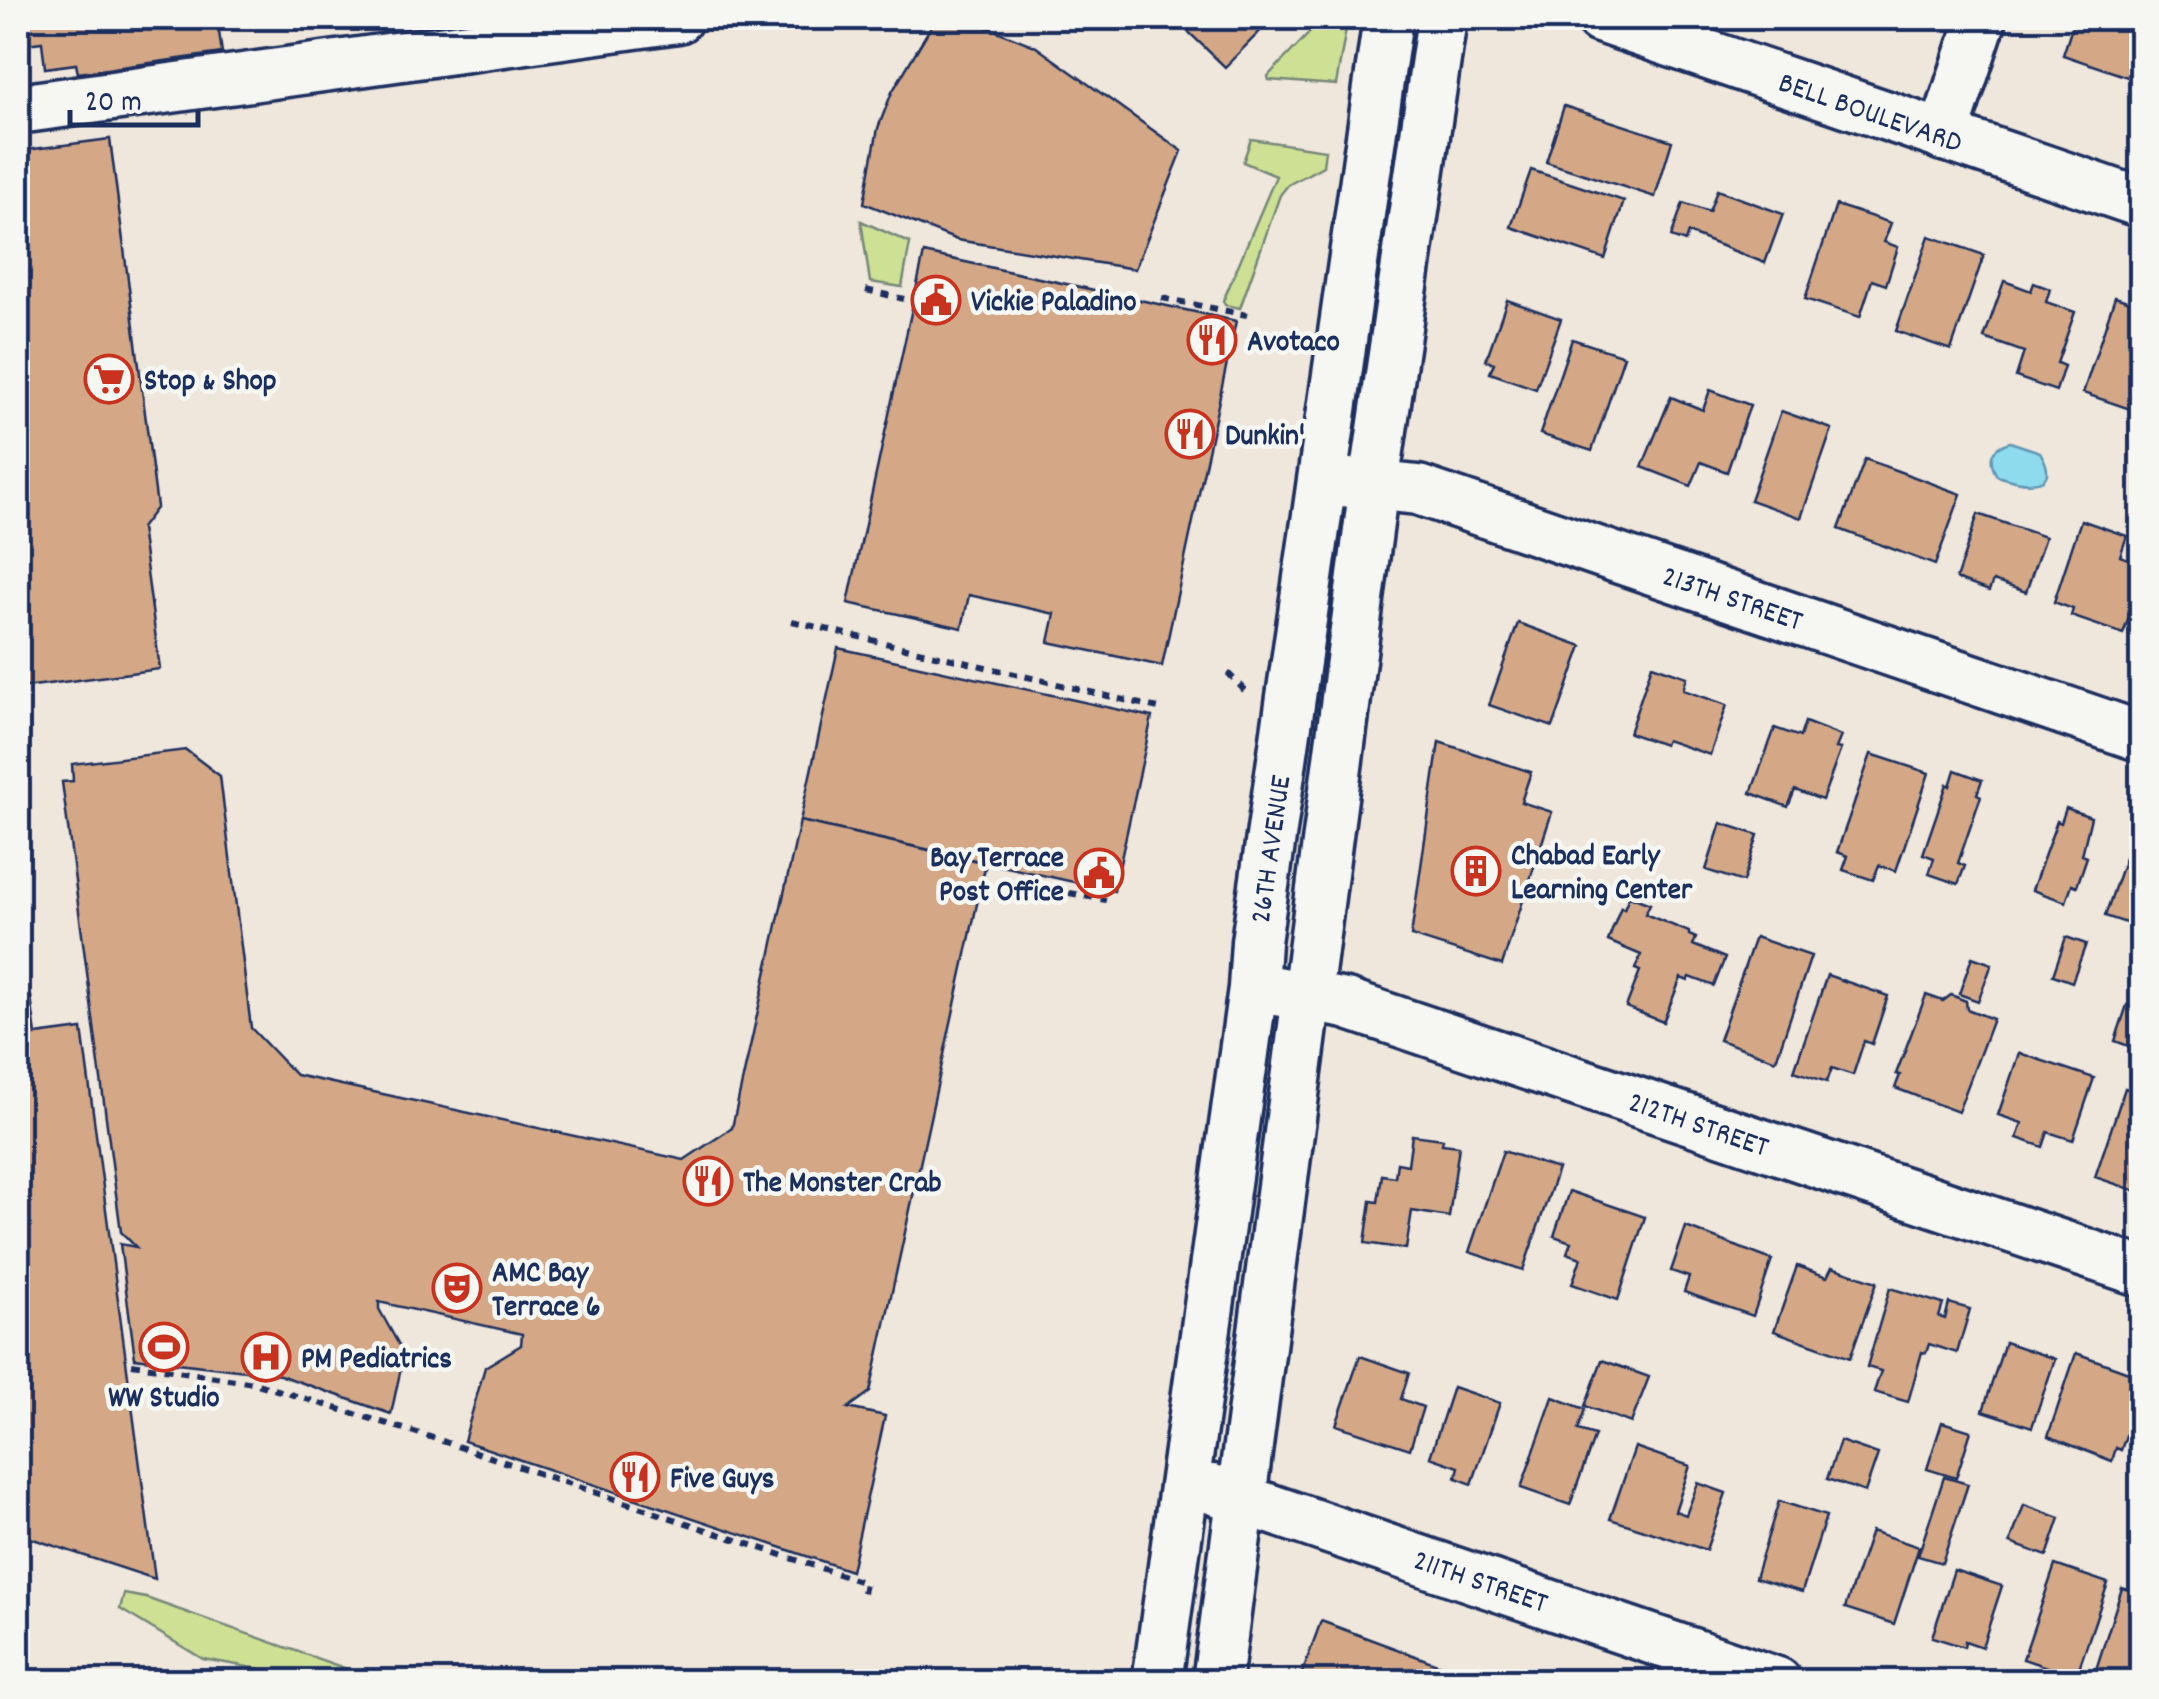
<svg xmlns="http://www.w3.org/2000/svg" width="2159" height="1699" font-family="Dekko,sans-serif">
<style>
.green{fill:#cee094;stroke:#748879;stroke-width:2.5}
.water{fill:#8edbed;stroke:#6096b4;stroke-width:2.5}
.building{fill:#d4a886;stroke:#1b2f5e;stroke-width:2.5}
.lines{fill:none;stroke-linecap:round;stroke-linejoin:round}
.minor-casing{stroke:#1b2f5e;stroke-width:55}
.path{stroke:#1b2f5e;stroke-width:6;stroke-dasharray:8 8;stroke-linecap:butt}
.minor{stroke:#f6f6f2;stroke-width:48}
.labels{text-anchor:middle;stroke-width:9;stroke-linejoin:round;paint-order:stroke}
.street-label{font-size:30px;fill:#1b2f5e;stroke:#f6f6f2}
.poi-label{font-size:30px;font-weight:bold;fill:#1b2f5e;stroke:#f6f6f2;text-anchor:start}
</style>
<rect width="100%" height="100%" fill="#efe6dc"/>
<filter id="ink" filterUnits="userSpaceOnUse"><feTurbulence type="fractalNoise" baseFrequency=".01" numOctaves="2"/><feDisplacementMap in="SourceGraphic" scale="20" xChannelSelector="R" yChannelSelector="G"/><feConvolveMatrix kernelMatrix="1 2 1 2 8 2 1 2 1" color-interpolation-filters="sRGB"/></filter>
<g filter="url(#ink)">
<g class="green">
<path d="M 1310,18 L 1348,18 L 1336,85 L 1269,80 L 1268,76 L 1317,25 Z"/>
<path d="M 1251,139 L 1325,150 L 1323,166 L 1288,185 L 1280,195 L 1240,308 L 1225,305 L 1223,301 L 1276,176 L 1243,162 Z"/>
<path d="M 861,221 L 910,243 L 902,287 L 870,282 Z"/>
<path d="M 124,1594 L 146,1598 L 381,1681 L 276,1681 L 277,1672 L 203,1659 L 120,1609 Z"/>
</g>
<path class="water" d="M 2010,442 L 2040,452 C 2065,494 2018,483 1997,476 C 1987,459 1991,447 2010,442 Z"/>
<g class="building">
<path d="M 18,18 L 217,18 L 222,53 L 78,73 L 76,64 L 45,68 L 42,42 L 18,45 Z"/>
<path d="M 936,18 L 964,18 L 1035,46 L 1182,151 L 1135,269 L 957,240 L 864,203 L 878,128 L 892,92 Z"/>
<path d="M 1174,18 L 1273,18 L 1225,67 Z"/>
<path d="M 2075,18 L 2132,18 L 2126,33 L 2142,39 L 2142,82 L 2063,55 Z"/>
<path d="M 1564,106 L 1672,141 L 1655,197 L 1546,162 Z"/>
<path d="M 110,139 L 157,507 L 141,528 L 160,669 L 18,688 L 18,151 Z"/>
<path d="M 1531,170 L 1624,201 L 1605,259 L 1511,227 Z"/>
<path d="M 1717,190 L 1783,214 L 1765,263 L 1688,233 L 1685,242 L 1671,237 L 1683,203 L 1709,212 Z"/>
<path d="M 1836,205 L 1891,223 L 1884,242 L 1898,247 L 1886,285 L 1872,280 L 1860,317 L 1805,299 Z"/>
<path d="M 1929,236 L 1984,255 L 1951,350 L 1896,331 Z"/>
<path d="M 924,253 L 1236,321 L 1162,666 L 1049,642 L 1055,614 L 969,595 L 962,628 L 848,603 Z"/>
<path d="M 2004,281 L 2031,291 L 2034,283 L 2050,289 L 2046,302 L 2075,312 L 2057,363 L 2064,366 L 2056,391 L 2016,377 L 2024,352 L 1984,338 Z"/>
<path d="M 2115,297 L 2142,306 L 2142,413 L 2083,393 Z"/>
<path d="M 1507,300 L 1561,319 L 1536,389 L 1490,373 L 1494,363 L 1486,360 Z"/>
<path d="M 1572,339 L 1624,356 L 1592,451 L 1540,434 Z"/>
<path d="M 1710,390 L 1750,405 L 1727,472 L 1701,462 L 1691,486 L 1642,467 L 1671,397 L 1703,410 Z"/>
<path d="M 1781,411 L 1832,429 L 1801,518 L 1750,500 Z"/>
<path d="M 1865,459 L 1961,494 L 1935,565 L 1839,529 Z"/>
<path d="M 1978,514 L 2045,537 L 2026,592 L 1993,581 L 1989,591 L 1956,579 Z"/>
<path d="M 2081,520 L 2127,536 L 2120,556 L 2142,564 L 2142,581 L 2123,634 L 2071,616 L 2073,609 L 2054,602 Z"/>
<path d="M 1518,623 L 1582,646 L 1553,727 L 1489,705 Z"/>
<path d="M 838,648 L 1152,717 L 1114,891 L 800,821 Z"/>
<path d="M 1652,665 L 1687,677 L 1683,690 L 1727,705 L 1710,755 L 1666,740 L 1664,745 L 1629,733 Z"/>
<path d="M 1805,722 L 1841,736 L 1836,748 L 1841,749 L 1822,800 L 1795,790 L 1788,807 L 1751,793 L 1775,728 L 1800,737 Z"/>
<path d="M 1439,742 L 1531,772 L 1521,802 L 1552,812 L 1502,965 L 1411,936 Z"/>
<path d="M 186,750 L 220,776 L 251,1028 L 296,1075 L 684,1160 L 732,1128 L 800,821 L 986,863 L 870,1392 L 848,1408 L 885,1416 L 851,1571 L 464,1441 L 485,1367 L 521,1345 L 522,1334 L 379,1302 L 379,1309 L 404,1354 L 391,1414 L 280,1375 L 135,1358 L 120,1244 L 136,1247 L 121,1232 L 62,782 L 73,781 L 72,764 Z"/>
<path d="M 1871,754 L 1929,773 L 1896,871 L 1879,865 L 1873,880 L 1843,870 L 1848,856 L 1837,852 Z"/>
<path d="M 1955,770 L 1982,780 L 1977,794 L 1981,796 L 1958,863 L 1965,866 L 1958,884 L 1929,874 L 1934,858 L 1923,854 L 1947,784 L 1950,786 Z"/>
<path d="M 2066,808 L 2091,817 L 2082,855 L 2087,857 L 2077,886 L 2072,884 L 2066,902 L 2032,890 L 2057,821 L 2061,823 Z"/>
<path d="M 1721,823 L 1758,835 L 1743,882 L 1706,870 Z"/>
<path d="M 2138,833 L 2142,834 L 2142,916 L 2138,927 L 2105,916 L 2129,846 L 2133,848 Z"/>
<path d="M 1629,896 L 1650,904 L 1645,914 L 1689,932 L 1689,935 L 1696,938 L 1693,945 L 1725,958 L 1714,986 L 1690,977 L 1688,981 L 1681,978 L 1663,1022 L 1626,1007 L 1640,971 L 1635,969 L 1641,955 L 1608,941 L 1621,907 L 1624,909 Z"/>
<path d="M 1755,937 L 1811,956 L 1776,1060 L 1719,1040 Z"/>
<path d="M 2066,937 L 2086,944 L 2072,982 L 2053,975 Z"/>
<path d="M 1972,957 L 1992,964 L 1978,1001 L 1959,994 Z"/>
<path d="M 1827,975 L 1888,996 L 1872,1044 L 1864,1041 L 1853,1075 L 1832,1068 L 1827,1082 L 1794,1071 Z"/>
<path d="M 1926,995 L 1943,1001 L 1951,995 L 1966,1001 L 1967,1009 L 1993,1019 L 1958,1112 L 1895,1088 L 1900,1075 L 1896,1074 Z"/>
<path d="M 31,997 L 36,1035 L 82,1029 L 155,1579 L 18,1534 L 18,999 Z"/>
<path d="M 2127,1005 L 2142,1010 L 2142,1051 L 2115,1041 Z"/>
<path d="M 2019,1053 L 2094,1078 L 2073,1140 L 2048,1132 L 2043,1147 L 2017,1138 L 2022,1123 L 1998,1115 Z"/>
<path d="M 2125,1088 L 2142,1093 L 2142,1193 L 2095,1177 Z"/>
<path d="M 1412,1135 L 1443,1139 L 1442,1144 L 1459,1146 L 1449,1217 L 1412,1211 L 1406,1249 L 1365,1243 L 1371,1201 L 1378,1202 L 1382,1175 L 1395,1177 L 1397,1163 L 1408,1165 Z"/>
<path d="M 1503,1151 L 1558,1169 L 1523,1270 L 1469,1252 Z"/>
<path d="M 1569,1191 L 1645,1217 L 1618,1300 L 1572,1284 L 1581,1258 L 1567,1253 L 1571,1242 L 1554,1236 Z"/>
<path d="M 1686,1227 L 1772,1260 L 1753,1316 L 1684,1292 L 1689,1277 L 1671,1271 Z"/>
<path d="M 1797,1266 L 1827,1277 L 1832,1267 L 1877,1282 L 1850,1358 L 1774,1331 Z"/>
<path d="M 1890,1288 L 1943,1304 L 1939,1317 L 1945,1319 L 1949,1303 L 1970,1309 L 1957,1353 L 1929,1344 L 1926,1353 L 1922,1352 L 1908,1402 L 1874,1392 L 1881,1371 L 1867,1367 Z"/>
<path d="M 2005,1342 L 2055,1359 L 2032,1427 L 1983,1411 Z"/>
<path d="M 2076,1353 L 2142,1377 L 2142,1389 L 2121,1450 L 2116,1448 L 2112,1461 L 2048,1436 Z"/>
<path d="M 1360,1356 L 1409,1373 L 1401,1399 L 1423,1407 L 1410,1449 L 1336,1425 Z"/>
<path d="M 1602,1360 L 1649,1377 L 1631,1423 L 1585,1406 Z"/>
<path d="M 1453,1387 L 1500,1403 L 1472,1484 L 1456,1478 L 1459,1467 L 1430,1457 Z"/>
<path d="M 1553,1397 L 1585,1409 L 1578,1430 L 1595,1435 L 1570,1505 L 1521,1488 Z"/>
<path d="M 1942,1422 L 1971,1431 L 1956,1478 L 1927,1469 Z"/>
<path d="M 1840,1441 L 1878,1454 L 1865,1492 L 1827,1479 Z"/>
<path d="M 1635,1447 L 1690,1466 L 1675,1511 L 1686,1515 L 1698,1483 L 1726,1493 L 1706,1550 L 1610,1519 Z"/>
<path d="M 1944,1477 L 1968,1484 L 1942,1563 L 1918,1556 Z"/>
<path d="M 1779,1501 L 1826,1516 L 1802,1592 L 1755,1578 Z"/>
<path d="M 2024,1505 L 2060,1518 L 2047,1556 L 2010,1543 Z"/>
<path d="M 1871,1531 L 1919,1547 L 1894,1624 L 1845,1608 Z"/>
<path d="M 2055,1565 L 2108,1583 L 2076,1677 L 2023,1659 Z"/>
<path d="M 1954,1570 L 2002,1586 L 1982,1647 L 1965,1641 L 1964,1647 L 1932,1637 Z"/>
<path d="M 2122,1588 L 2142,1594 L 2142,1682 L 2092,1682 Z"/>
<path d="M 1321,1621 L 1440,1665 L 1434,1682 L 1316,1682 L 1301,1676 Z"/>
</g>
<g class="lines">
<g class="minor-casing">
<g id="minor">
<path d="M 1600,18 L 2142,203"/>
<path d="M 18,109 L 678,18"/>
<path d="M 1943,136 L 1982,18"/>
<path d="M 1341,482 L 1418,490 L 2142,737"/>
<path d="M 1276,991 L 1346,1004 L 2142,1272"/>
<path d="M 1212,1489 L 1777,1682"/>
<path d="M 1157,1682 L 1253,988 L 1256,942 L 1388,18"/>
<path d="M 1217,1682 L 1374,485 L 1442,18"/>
</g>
</g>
<g class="path">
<path d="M 866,290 L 904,299"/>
<path d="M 1162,298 L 1247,315"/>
<path d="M 792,621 L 1158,708"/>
<path d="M 1228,673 L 1248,694"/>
<path d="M 1022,884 L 1106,900"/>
<path d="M 132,1364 L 254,1383 L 427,1436 L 865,1583 L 863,1593"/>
</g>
<use href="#minor" class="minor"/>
</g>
</g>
<defs>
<g id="civic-ring" transform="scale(2.5)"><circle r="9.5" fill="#f6f6f2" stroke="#c8321e" stroke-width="1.5"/><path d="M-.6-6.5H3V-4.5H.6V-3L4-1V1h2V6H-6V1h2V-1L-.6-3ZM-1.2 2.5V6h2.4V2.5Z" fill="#c8321e"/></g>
<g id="restaurant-ring" transform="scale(2.5)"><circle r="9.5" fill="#f6f6f2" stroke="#c8321e" stroke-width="1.5"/><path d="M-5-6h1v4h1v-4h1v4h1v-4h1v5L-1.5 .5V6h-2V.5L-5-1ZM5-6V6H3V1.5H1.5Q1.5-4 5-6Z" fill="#c8321e"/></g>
<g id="supermarket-ring" transform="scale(2.5)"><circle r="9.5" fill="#f6f6f2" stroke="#c8321e" stroke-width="1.5"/><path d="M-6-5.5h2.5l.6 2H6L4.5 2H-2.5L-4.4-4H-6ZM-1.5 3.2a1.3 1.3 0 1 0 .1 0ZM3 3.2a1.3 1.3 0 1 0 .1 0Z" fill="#c8321e"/></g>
<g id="building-ring" transform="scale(2.5)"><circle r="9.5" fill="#f6f6f2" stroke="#c8321e" stroke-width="1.5"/><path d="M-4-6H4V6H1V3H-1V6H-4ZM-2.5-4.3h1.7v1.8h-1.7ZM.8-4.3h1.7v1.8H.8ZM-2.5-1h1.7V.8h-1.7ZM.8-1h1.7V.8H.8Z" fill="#c8321e"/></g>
<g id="theatre-ring" transform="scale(2.5)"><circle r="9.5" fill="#f6f6f2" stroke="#c8321e" stroke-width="1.5"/><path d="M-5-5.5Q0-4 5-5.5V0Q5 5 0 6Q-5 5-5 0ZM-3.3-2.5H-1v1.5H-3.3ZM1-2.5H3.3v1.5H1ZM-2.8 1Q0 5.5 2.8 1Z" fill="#c8321e"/></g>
<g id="stadium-ring" transform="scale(2.5)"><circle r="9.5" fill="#f6f6f2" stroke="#c8321e" stroke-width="1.5"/><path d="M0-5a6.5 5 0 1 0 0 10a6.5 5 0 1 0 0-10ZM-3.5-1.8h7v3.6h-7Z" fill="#c8321e"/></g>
<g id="hospital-ring" transform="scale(2.5)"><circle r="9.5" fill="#f6f6f2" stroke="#c8321e" stroke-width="1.5"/><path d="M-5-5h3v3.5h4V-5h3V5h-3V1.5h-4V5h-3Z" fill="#c8321e"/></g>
</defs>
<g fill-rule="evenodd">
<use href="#civic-ring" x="936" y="300"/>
<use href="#restaurant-ring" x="1212" y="340"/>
<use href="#supermarket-ring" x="109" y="379"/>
<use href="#restaurant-ring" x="1190" y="434"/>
<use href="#building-ring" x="1476" y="871"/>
<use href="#civic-ring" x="1099" y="873"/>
<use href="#restaurant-ring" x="708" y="1181"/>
<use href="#theatre-ring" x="457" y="1288"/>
<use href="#stadium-ring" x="164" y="1347"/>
<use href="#hospital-ring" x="266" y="1357"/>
<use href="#restaurant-ring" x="635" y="1477"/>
</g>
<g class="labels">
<g class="street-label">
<text transform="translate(1871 111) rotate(19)" y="10">BELL BOULEVARD</text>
<text transform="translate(1733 597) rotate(19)" y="10">213TH STREET</text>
<text transform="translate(1269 849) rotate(-82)" y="10">26TH AVENUE</text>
<text transform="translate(1699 1123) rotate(19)" y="10">212TH STREET</text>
<text transform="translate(1481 1580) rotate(19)" y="10">211TH STREET</text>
</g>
<g class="poi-label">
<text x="971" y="310">Vickie Paladino</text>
<text x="1247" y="350">Avotaco</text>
<text x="144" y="389">Stop &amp; Shop</text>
<text x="1225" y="444">Dunkin'</text>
<text x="1511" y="864">Chabad Early<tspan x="1511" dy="34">Learning Center</tspan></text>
<text x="1064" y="866" text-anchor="end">Bay Terrace<tspan x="1064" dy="34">Post Office</tspan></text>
<text x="743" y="1191">The Monster Crab</text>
<text x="492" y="1281">AMC Bay<tspan x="492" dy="34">Terrace 6</tspan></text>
<text x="301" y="1367">PM Pediatrics</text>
<text x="164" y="1406" text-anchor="middle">WW Studio</text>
<text x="670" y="1487">Five Guys</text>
</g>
</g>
<rect width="2159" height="1699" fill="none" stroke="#f6f6f2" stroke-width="60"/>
<rect x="30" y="30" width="2099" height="1639" fill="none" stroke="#1b2f5e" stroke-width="4" filter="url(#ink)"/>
<path d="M70 110v15h128v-15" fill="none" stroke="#1b2f5e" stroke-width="5"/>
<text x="85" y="110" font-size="30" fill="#1b2f5e" stroke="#f6f6f2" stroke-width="8" paint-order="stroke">20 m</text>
</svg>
